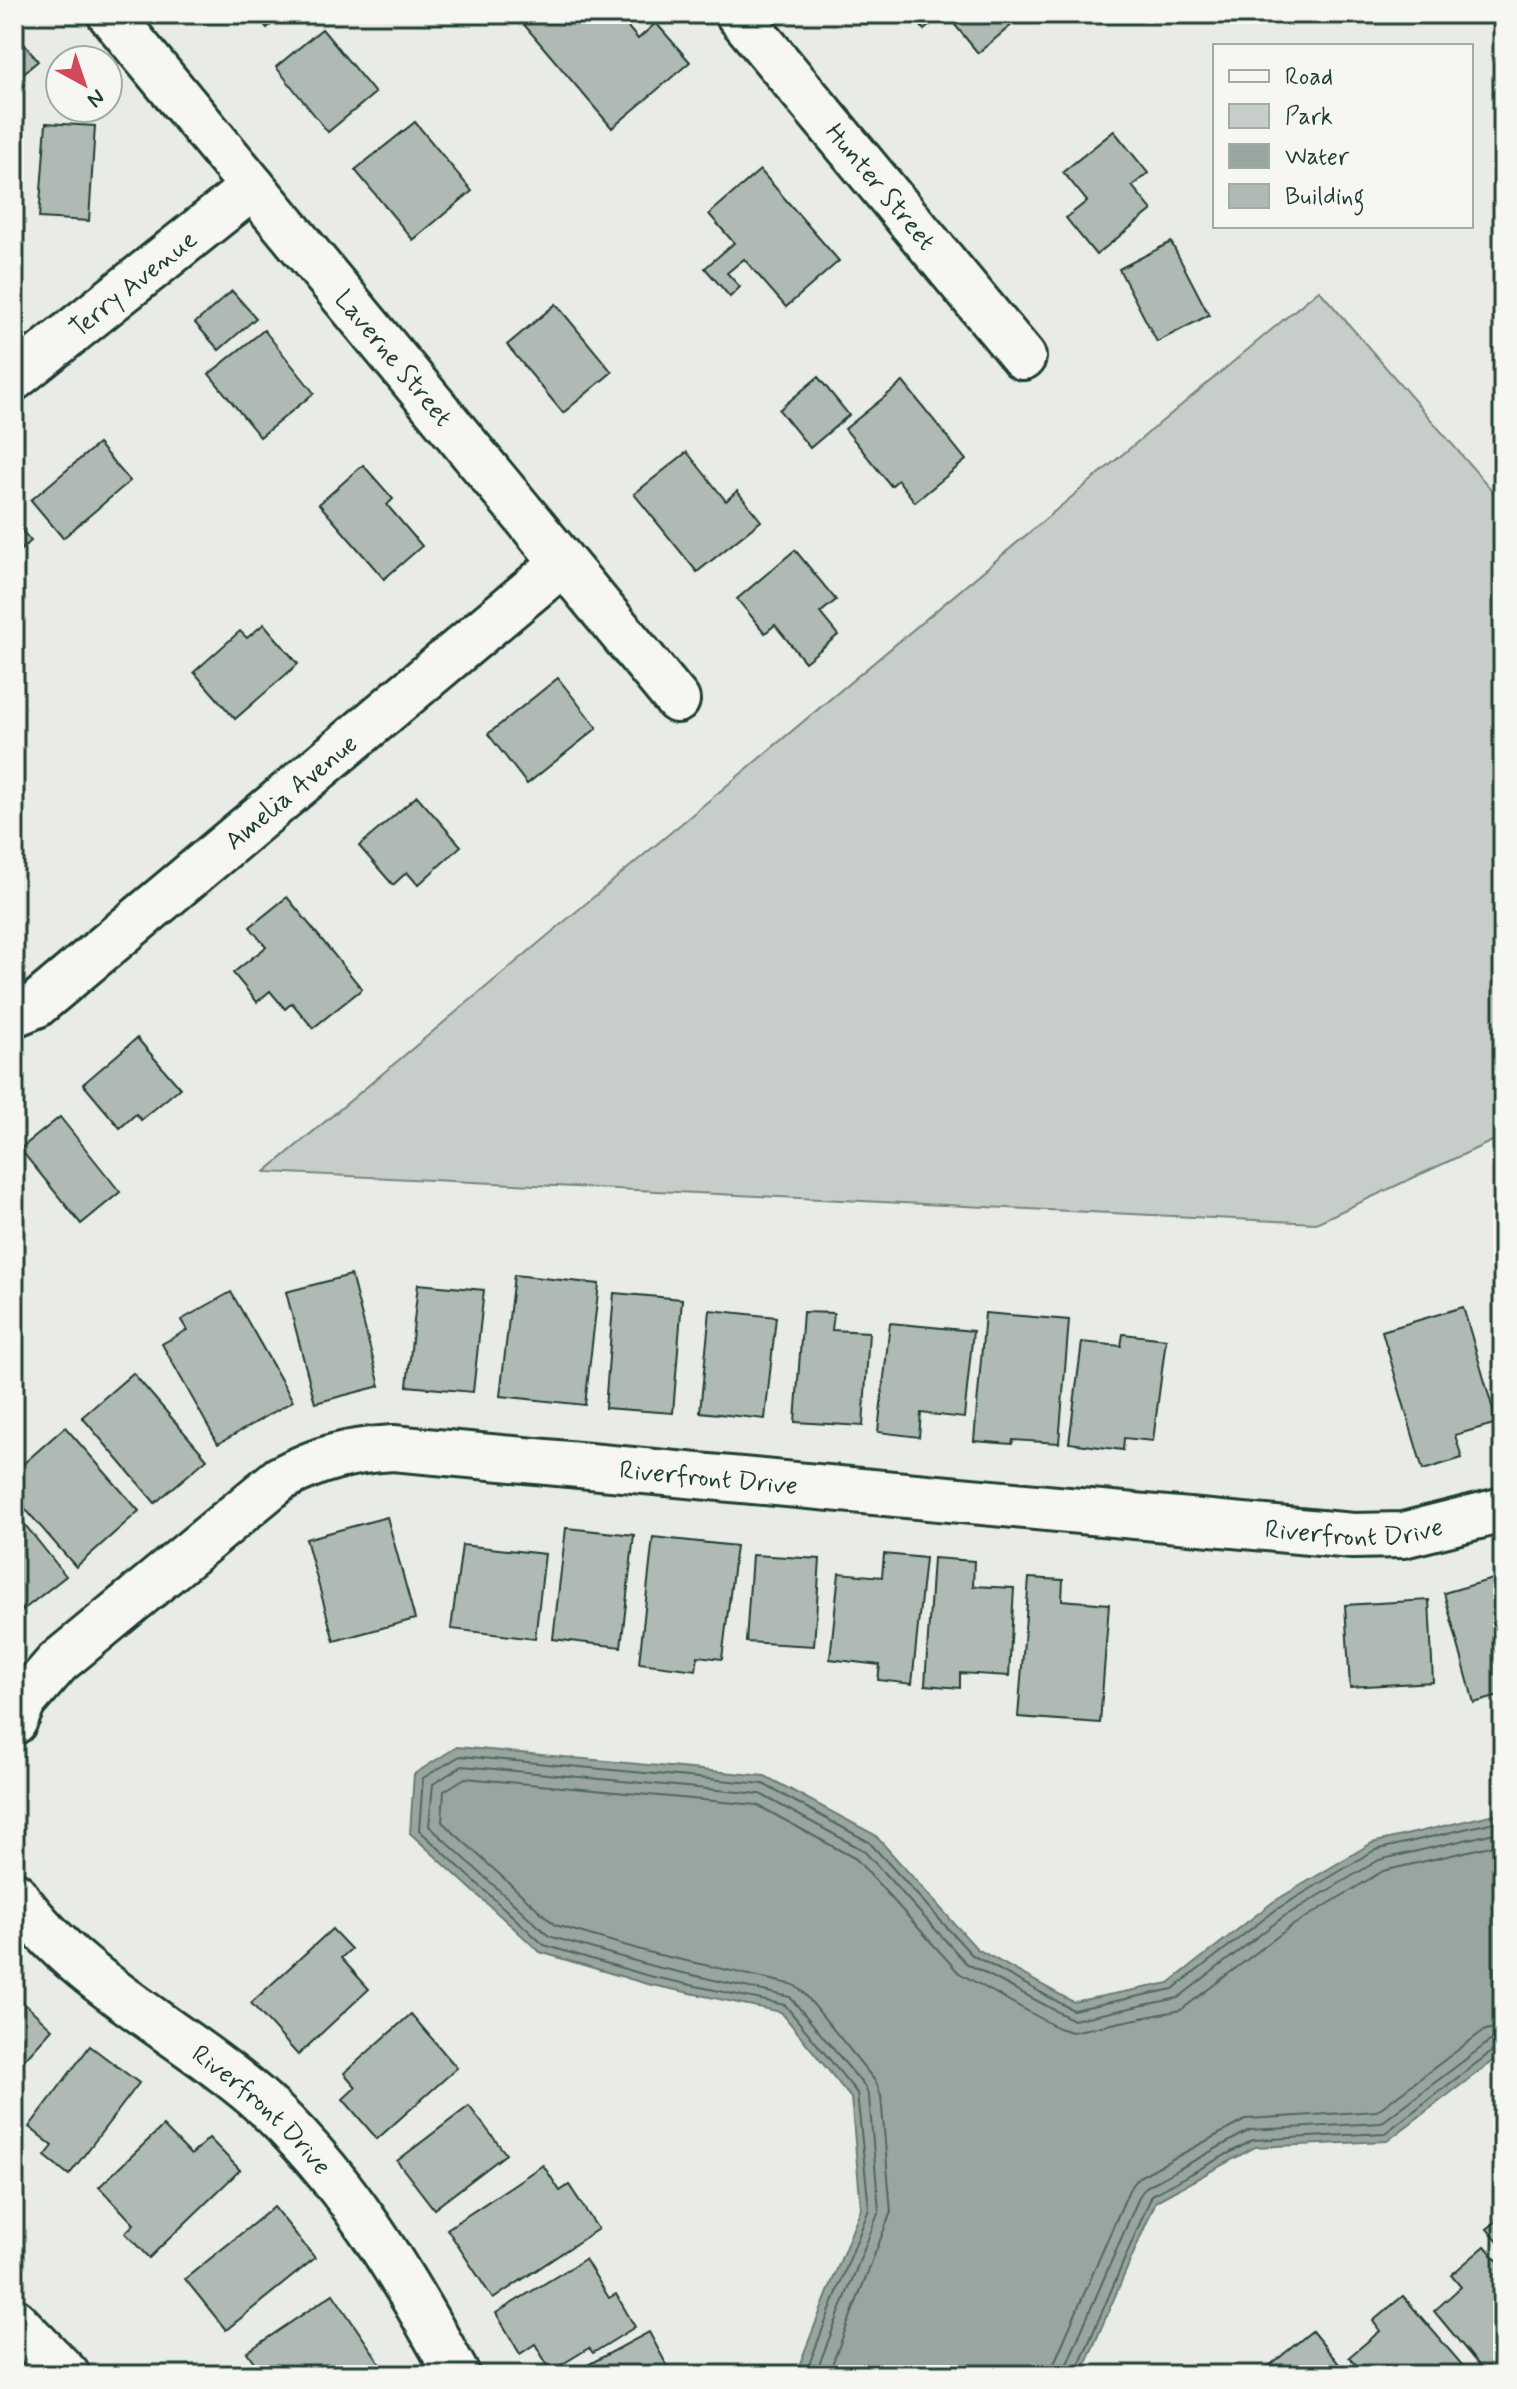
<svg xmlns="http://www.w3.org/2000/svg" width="1517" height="2389" font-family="Mynerve,sans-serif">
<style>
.green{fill:#c7cec9;stroke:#73867e;stroke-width:2}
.water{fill:#99a6a0;stroke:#687c75;stroke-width:2}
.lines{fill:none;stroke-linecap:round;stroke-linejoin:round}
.shore{stroke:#50675f;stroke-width:2}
.building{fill:#b0bab5;stroke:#1f3d34;stroke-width:2}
.minor-casing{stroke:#1f3d34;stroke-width:50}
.minor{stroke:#f6f6f2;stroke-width:44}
.labels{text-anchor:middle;stroke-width:7;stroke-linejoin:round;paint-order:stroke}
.street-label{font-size:26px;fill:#1f3d34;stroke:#f6f6f2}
</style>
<rect width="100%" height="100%" fill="#e9ebe7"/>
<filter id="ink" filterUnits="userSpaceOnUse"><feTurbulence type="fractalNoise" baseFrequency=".0125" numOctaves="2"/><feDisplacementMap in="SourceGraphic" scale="16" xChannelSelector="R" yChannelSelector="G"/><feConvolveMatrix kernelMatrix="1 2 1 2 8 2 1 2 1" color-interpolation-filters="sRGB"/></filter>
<g filter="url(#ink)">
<path class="green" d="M 1319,290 L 1503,503 L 1503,1136 L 1316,1223 L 265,1172 Z"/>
<path class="water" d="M 457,1747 L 765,1776 L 875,1835 L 977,1949 L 1073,2002 L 1169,1983 L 1273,1902 L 1372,1843 L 1503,1812 L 1503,2053 L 1387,2141 L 1255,2147 L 1156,2201 L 1081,2375 L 799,2375 L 797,2371 L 861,2208 L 851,2098 L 781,2012 L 647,1984 L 540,1952 L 410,1833 L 414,1774 Z"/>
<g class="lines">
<g class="shore">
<path d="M 805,2375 L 869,2209 L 857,2093 L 785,2005 L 649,1976 L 544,1945 L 419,1830 L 423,1778 L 460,1756 L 763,1784 L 869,1842 L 972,1955 L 1073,2010 L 1173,1989 L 1277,1909 L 1375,1850 L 1503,1820"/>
<path d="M 815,2375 L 879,2211 L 869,2097 L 865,2087 L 790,1997 L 652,1966 L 549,1936 L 429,1826 L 433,1784 L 462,1766 L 760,1794 L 863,1850 L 966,1963 L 1073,2020 L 1178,1998 L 1283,1917 L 1379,1860 L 1503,1831"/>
<path d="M 828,2375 L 891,2212 L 881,2096 L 876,2082 L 804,1993 L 794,1985 L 655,1954 L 555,1925 L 442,1822 L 444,1791 L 465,1778 L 757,1805 L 856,1859 L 959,1973 L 1058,2028 L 1072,2032 L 1181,2010 L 1290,1927 L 1383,1871 L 1503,1843"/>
<path d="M 1053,2375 L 1055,2361 L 1129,2190 L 1139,2177 L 1247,2119 L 1377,2111 L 1483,2031 L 1503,2025"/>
<path d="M 1065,2375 L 1066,2366 L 1140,2195 L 1146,2187 L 1250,2130 L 1381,2123 L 1490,2041 L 1503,2037"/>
<path d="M 1075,2375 L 1152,2195 L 1253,2140 L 1385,2133 L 1495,2049 L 1503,2047"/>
</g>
</g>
<g class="building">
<path d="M 256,14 L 284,14 L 267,28 Z"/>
<path d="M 515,14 L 572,14 L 579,23 L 589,14 L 617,14 L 638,39 L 656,23 L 690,62 L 612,128 Z"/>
<path d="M 912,14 L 943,14 L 924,30 Z"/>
<path d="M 946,14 L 1007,14 L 1014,23 L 978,53 Z"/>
<path d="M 322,29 L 375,93 L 328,132 L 276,67 Z"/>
<path d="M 17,35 L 38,61 L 14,81 L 14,37 Z"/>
<path d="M 415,122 L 472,191 L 413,240 L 355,170 Z"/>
<path d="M 46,123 L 95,126 L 89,221 L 39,218 Z"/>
<path d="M 1114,131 L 1148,173 L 1132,186 L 1152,210 L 1096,255 L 1066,218 L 1087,201 L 1063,172 Z"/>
<path d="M 760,170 L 839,261 L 786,307 L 744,259 L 727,273 L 740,287 L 730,297 L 705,268 L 734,243 L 709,214 Z"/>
<path d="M 1171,242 L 1209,315 L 1157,342 L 1119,269 Z"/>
<path d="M 232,291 L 256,318 L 219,350 L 195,323 Z"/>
<path d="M 556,304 L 612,372 L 563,413 L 507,345 Z"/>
<path d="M 264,330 L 314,393 L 260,437 L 209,374 Z"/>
<path d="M 818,377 L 849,415 L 810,448 L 779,410 Z"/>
<path d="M 903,382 L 966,460 L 915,502 L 898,480 L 891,486 L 845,429 Z"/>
<path d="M 98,444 L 130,481 L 63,538 L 31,500 Z"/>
<path d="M 687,452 L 726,501 L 737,491 L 761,521 L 697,572 L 634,494 Z"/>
<path d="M 363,465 L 393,499 L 387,505 L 422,546 L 384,579 L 319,504 Z"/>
<path d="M 14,522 L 31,541 L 14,556 Z"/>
<path d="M 795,550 L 836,600 L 820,613 L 838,635 L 805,662 L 775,625 L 765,633 L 737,599 Z"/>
<path d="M 264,624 L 298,664 L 235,719 L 194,672 L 240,631 L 247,638 Z"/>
<path d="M 558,678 L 597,728 L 527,784 L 488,734 Z"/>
<path d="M 417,796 L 461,846 L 418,885 L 407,872 L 393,885 L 359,846 Z"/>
<path d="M 287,897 L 362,989 L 313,1028 L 292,1003 L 285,1009 L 270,991 L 257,1002 L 233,973 L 266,947 L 250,927 Z"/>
<path d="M 137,1038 L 180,1088 L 141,1120 L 136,1114 L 120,1128 L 83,1084 Z"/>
<path d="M 60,1117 L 120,1192 L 81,1224 L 20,1149 Z"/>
<path d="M 351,1275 L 380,1386 L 315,1403 L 286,1292 Z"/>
<path d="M 514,1275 L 599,1284 L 585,1405 L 500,1396 Z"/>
<path d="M 418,1284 L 484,1290 L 473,1392 L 407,1386 Z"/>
<path d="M 231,1292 L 293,1401 L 218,1444 L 162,1344 L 187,1330 L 181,1320 Z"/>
<path d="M 614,1293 L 682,1299 L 673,1413 L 605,1408 Z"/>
<path d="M 1463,1307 L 1497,1423 L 1455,1435 L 1462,1458 L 1423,1470 L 1382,1331 Z"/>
<path d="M 710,1310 L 776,1317 L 765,1419 L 700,1412 Z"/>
<path d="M 803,1312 L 834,1313 L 832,1330 L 869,1332 L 863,1426 L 795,1422 Z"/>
<path d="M 985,1313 L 1069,1320 L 1059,1443 L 1013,1440 L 1012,1444 L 974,1441 Z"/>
<path d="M 890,1323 L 973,1331 L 964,1418 L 921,1413 L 919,1437 L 878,1432 Z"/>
<path d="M 1123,1334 L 1166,1339 L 1153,1441 L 1124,1438 L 1123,1450 L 1069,1443 L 1082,1342 L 1121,1346 Z"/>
<path d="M 133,1373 L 207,1459 L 155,1503 L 82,1417 Z"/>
<path d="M 65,1427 L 139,1511 L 76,1567 L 14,1496 L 14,1472 Z"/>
<path d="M 14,1511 L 66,1576 L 14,1617 Z"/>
<path d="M 387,1517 L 415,1619 L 334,1641 L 306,1539 Z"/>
<path d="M 566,1528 L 634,1535 L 621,1647 L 553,1639 Z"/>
<path d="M 653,1537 L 736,1546 L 722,1659 L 698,1656 L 696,1670 L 639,1663 Z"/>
<path d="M 462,1545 L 545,1554 L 535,1639 L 451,1629 Z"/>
<path d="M 884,1554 L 925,1558 L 912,1684 L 878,1680 L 880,1665 L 830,1659 L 839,1573 L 882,1577 Z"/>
<path d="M 752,1555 L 820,1559 L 814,1646 L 746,1642 Z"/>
<path d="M 933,1558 L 974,1561 L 973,1586 L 1014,1588 L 1009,1676 L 960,1673 L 960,1688 L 925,1685 Z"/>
<path d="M 1503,1576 L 1503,1695 L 1474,1703 L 1444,1593 Z"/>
<path d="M 1029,1578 L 1063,1580 L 1062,1600 L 1109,1604 L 1100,1723 L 1018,1717 Z"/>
<path d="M 1429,1600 L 1433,1682 L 1350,1687 L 1345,1605 Z"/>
<path d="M 332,1929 L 351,1949 L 341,1958 L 369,1989 L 298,2055 L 251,2003 Z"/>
<path d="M 14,1994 L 52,2029 L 14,2071 Z"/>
<path d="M 411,2014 L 457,2068 L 377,2139 L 343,2099 L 356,2087 L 344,2073 Z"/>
<path d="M 90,2046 L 139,2083 L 69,2175 L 45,2156 L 53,2146 L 29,2127 Z"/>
<path d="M 469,2106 L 506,2154 L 434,2209 L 397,2161 Z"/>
<path d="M 163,2126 L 191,2155 L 209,2138 L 240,2170 L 149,2258 L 125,2233 L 134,2224 L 99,2187 Z"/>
<path d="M 543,2165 L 560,2191 L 569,2185 L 598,2229 L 493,2299 L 447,2229 Z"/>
<path d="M 274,2207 L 315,2258 L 226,2330 L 185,2279 Z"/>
<path d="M 1503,2216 L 1503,2248 L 1487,2229 Z"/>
<path d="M 1485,2246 L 1503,2267 L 1503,2361 L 1487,2375 L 1434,2311 L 1461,2287 L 1451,2275 Z"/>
<path d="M 585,2259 L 609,2298 L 616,2294 L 635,2327 L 593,2353 L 589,2348 L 551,2371 L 535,2344 L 520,2354 L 496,2313 Z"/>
<path d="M 333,2294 L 380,2363 L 362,2375 L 263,2375 L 247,2352 Z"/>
<path d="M 1403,2296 L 1469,2373 L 1466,2375 L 1365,2375 L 1349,2357 L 1380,2331 L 1373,2321 Z"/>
<path d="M 1312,2331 L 1348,2375 L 1258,2375 Z"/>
<path d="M 649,2332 L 672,2375 L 569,2375 Z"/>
</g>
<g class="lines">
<g class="minor-casing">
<g id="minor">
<path id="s1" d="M 110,14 L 677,700"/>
<path id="s2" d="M 738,14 L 1023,357"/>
<path id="s3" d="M 14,378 L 253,187"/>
<path id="s4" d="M 14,1014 L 36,1005 L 563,563"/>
<path id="s5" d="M 14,1722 L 24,1701 L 58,1662 L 280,1479 C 320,1458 348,1451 393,1448 L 1353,1536 L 1403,1535 L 1503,1510"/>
<path id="s6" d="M 14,1894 C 74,1980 176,2028 255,2096 C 342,2172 402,2274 457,2375"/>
<path d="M 14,2321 L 67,2375"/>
</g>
</g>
<use href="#minor" class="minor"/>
</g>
</g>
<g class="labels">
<g class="street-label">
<text dy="9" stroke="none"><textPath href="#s2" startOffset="224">Hunter Street</textPath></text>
<text dy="9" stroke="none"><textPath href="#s3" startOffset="152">Terry Avenue</textPath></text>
<text dy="9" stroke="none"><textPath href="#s1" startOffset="446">Laverne Street</textPath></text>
<text dy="9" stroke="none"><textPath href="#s4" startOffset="356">Amelia Avenue</textPath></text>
<text dy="9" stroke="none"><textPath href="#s5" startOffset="798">Riverfront Drive</textPath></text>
<text dy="9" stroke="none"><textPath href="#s5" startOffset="1446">Riverfront Drive</textPath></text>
<text dy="9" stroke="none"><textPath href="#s6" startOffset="330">Riverfront Drive</textPath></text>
</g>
</g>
<rect width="1517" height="2389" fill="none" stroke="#f6f6f2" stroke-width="48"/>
<rect x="24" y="24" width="1469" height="2341" fill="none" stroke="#1f3d34" stroke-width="3" filter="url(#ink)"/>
<rect x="1213" y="44" width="260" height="184" fill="#f6f6f2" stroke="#a0aca6" stroke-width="2"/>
<rect x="1229" y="70" width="40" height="12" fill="#f6f6f2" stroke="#a0aca6" stroke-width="2"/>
<text x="1285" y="84" font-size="24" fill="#1f3d34">Road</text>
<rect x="1229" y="104" width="40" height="24" fill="#c7cec9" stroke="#a0aca6" stroke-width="2"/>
<text x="1285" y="124" font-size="24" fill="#1f3d34">Park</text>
<rect x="1229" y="144" width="40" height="24" fill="#99a6a0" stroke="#a0aca6" stroke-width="2"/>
<text x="1285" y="164" font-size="24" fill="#1f3d34">Water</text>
<rect x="1229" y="184" width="40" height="24" fill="#b0bab5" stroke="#a0aca6" stroke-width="2"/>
<text x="1285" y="204" font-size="24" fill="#1f3d34">Building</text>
<g transform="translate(84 84) rotate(140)"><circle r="38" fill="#f6f6f2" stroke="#a0aca6" stroke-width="2"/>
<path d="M0-6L14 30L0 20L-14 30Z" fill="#d1495b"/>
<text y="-12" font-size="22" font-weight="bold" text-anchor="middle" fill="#1f3d34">N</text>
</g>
</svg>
